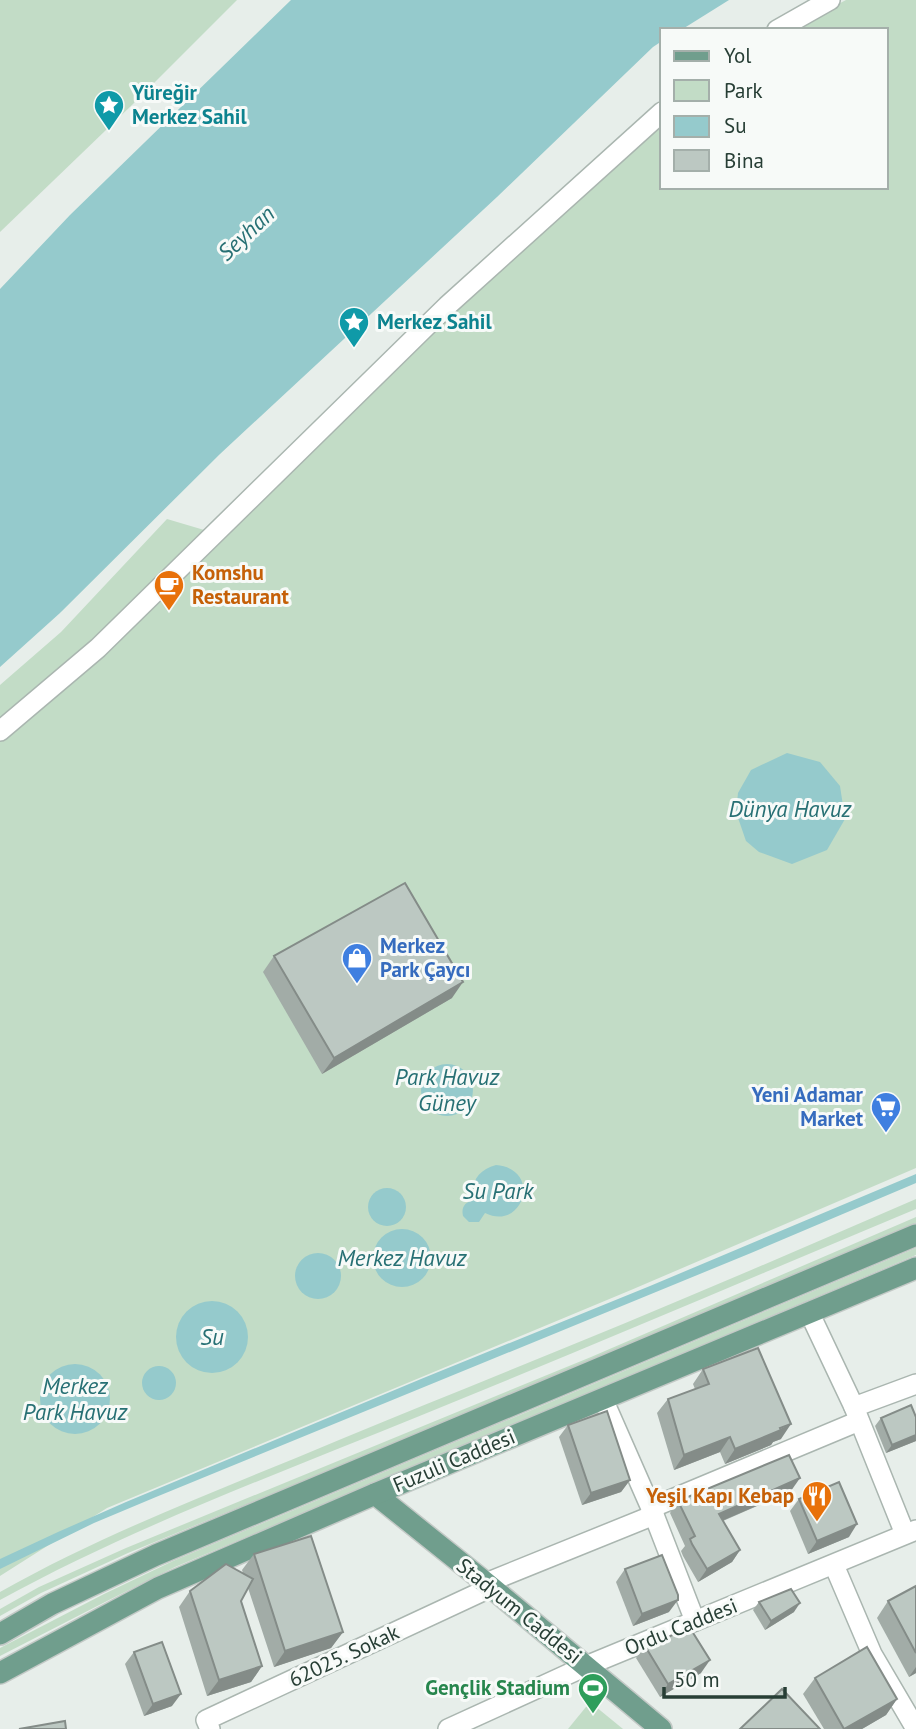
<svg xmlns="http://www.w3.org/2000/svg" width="916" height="1729" font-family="'PT Sans',sans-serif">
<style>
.green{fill:#c2dcc6}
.water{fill:#95cacc}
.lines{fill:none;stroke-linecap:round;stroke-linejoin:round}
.minor-casing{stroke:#aab6b0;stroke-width:22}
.major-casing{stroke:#c3c9c6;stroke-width:24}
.minor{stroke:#fff;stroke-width:19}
.major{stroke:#709e8d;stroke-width:21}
.wall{fill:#a2aca7}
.shaded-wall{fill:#848c88}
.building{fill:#bcc8c2;stroke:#848c88;stroke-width:2}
.labels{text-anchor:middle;stroke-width:6;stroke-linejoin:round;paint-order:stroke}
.culture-label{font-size:21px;font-weight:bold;fill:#0d838f;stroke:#f7faf8;text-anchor:start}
.food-label{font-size:21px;font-weight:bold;fill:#c56008;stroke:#f7faf8;text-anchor:start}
.shop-label{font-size:21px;font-weight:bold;fill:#366cbe;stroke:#f7faf8;text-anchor:start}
.street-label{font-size:21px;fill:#273e35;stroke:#f7faf8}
.leisure-label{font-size:21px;font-weight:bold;fill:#27864d;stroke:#f7faf8;text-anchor:end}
.water-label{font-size:23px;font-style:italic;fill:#277074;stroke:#f7faf8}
</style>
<rect width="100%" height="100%" fill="#e7eeea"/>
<g class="green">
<path d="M 0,0 L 237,0 L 133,104 L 0,232 Z"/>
<path d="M 846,0 L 916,0 L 916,1168 L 631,1290 L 107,1508 L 0,1576 L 0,685 L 61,632 L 167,519 L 221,535 L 341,414 L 662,121 L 662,187 L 886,187 L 886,30 L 789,30 Z"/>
<path d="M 916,1199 L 916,1209 C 751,1278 587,1348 422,1415 C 280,1473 135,1526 0,1600 L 0,1592 C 108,1531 225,1488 339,1440 C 433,1401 529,1363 623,1324 C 722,1283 819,1241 916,1199 Z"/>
<path d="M 916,1217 L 916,1223 L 592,1362 L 128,1553 L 41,1593 L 0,1616 L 0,1609 L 39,1587 L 126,1548 L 591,1357 Z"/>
<path d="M 916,1248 L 916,1255 L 175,1567 L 107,1601 L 0,1656 L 0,1648 L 104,1594 L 173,1561 Z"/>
<path d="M 590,1702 L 623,1729 L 568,1729 Z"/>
</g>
<g class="water">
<path d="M 291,0 L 729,0 L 681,30 L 662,30 L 662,41 L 653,47 L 497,197 L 220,454 L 60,613 L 0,667 L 0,289 L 70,215 Z"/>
<path d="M 787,753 L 820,762 L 840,786 L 845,819 L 827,850 L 792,864 L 759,852 L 746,841 L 736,812 L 738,793 L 751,770 Z"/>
<circle cx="447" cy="1090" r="26"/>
<path d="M 496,1165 C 543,1169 523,1232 485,1213 L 479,1222 L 469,1222 L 463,1216 C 461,1207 465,1202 474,1200 C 470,1182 478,1170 496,1165 Z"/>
<path d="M 916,1174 L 916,1183 L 751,1253 L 156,1497 L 94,1523 L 0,1569 L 0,1559 L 58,1532 L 126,1502 L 421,1379 L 650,1286 Z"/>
<circle cx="387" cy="1207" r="19"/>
<circle cx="402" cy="1258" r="29"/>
<circle cx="318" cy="1276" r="23"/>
<circle cx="212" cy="1337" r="36"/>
<circle cx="75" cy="1399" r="35"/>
<circle cx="159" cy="1383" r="17"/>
</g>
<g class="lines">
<g class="minor-casing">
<g id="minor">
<path d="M 777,30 L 830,0"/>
<path d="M 0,731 L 98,648 L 447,306 L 662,112"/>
<path d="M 809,1312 L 854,1407 L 905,1534"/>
<path d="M 603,1399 L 654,1515 L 695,1621"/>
<path d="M 854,1407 L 916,1384"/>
<path d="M 651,1508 L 859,1421"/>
<path d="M 834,1565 L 872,1654 L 916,1729"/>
<path d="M 210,1729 L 206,1720 L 481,1592 L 486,1583 L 654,1515"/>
<path d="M 448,1729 L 586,1666 L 916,1530"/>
</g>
</g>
<g class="major-casing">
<g id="major">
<path d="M 375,1494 L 486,1583 L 661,1729"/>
<path d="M 0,1634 L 52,1604 L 156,1555 L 916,1235"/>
<path d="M 0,1673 L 158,1588 L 375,1494 L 916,1268"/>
</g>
</g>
<use href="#minor" class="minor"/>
<use href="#major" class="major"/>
</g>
<g class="wall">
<path d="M 274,956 L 452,998 L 322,1074 L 263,972 Z"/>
<path d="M 703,1369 L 781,1439 L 773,1442 L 771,1445 L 725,1464 L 720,1452 L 674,1470 L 657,1413 L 668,1399 L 695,1389 L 693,1384 Z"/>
<path d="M 881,1418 L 916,1435 L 916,1441 L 886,1453 L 875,1426 Z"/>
<path d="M 568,1425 L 630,1480 L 621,1492 L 582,1505 L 559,1437 Z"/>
<path d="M 791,1491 L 723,1521 L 740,1550 L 732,1562 L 698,1582 L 683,1556 L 681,1551 L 685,1546 L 670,1513 L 678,1501 Z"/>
<path d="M 799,1499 L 849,1537 L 808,1554 L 790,1511 Z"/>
<path d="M 254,1554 L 343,1632 L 331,1648 L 274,1667 L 248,1588 L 241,1601 L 262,1666 L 251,1682 L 207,1696 L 179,1607 L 190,1591 L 243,1573 L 242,1570 Z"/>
<path d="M 625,1569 L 669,1612 L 633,1626 L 616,1582 Z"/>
<path d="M 916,1586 L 916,1673 L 909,1677 L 877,1618 L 888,1601 Z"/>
<path d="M 759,1602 L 794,1612 L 765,1630 L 753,1610 Z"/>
<path d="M 645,1646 L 701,1673 L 660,1697 L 636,1658 Z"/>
<path d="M 134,1652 L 172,1706 L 144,1716 L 125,1664 Z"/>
<path d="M 815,1678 L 897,1699 L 886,1715 L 862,1729 L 824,1729 L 803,1694 Z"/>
</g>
<g class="shaded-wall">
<path d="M 463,982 L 452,998 L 322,1074 L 334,1058 Z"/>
<path d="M 791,1424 L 781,1439 L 773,1442 L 771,1445 L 725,1464 L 735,1449 Z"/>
<path d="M 916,1435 L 916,1441 L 886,1453 L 892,1445 Z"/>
<path d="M 730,1437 L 720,1452 L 674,1470 L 684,1455 Z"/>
<path d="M 800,1478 L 791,1491 L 710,1526 L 719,1514 Z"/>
<path d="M 630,1480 L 621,1492 L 582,1505 L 591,1493 Z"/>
<path d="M 857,1524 L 849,1537 L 808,1554 L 817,1541 Z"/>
<path d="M 740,1550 L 732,1562 L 698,1582 L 707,1569 Z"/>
<path d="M 678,1600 L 669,1612 L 633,1626 L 642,1614 Z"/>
<path d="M 800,1603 L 794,1612 L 765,1630 L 771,1621 Z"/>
<path d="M 343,1632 L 331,1648 L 274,1667 L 285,1651 Z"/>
<path d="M 710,1660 L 701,1673 L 660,1697 L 668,1684 Z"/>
<path d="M 262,1666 L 251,1682 L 207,1696 L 219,1680 Z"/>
<path d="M 916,1667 L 916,1673 L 909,1677 Z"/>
<path d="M 181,1694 L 172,1706 L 144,1716 L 153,1704 Z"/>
<path d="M 897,1699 L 886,1715 L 862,1729 L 845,1729 Z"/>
</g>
<g class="building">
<path d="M 405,883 L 463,982 L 334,1058 L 274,956 Z"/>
<path d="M 758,1348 L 791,1424 L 780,1428 L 781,1430 L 735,1449 L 730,1437 L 684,1455 L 668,1399 L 709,1384 L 703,1369 Z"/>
<path d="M 911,1405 L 916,1417 L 916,1435 L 892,1445 L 881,1418 Z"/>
<path d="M 607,1411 L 630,1480 L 591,1493 L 568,1425 Z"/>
<path d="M 789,1455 L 800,1478 L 719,1514 L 740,1550 L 707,1569 L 692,1544 L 690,1539 L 695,1536 L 678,1501 Z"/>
<path d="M 839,1482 L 857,1524 L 817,1541 L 799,1499 Z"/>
<path d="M 311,1536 L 343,1632 L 285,1651 L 254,1554 Z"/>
<path d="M 662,1555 L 678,1595 L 678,1600 L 642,1614 L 625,1569 Z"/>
<path d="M 226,1564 L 253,1579 L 241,1601 L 262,1666 L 219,1680 L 190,1591 Z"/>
<path d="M 916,1586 L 916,1653 L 888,1601 Z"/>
<path d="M 791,1589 L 800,1603 L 771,1621 L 759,1602 Z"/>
<path d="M 690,1628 L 710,1660 L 668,1684 L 645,1646 Z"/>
<path d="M 162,1642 L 181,1694 L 153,1704 L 134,1652 Z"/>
<path d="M 867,1647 L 897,1699 L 844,1729 L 815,1678 Z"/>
<path d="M 782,1689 L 820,1729 L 740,1729 Z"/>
<path d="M 65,1721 L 66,1729 L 19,1729 Z"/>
</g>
<defs>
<g id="sight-pin" transform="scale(1.575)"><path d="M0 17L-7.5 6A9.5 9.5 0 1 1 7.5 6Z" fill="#0f9aa8" stroke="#f7faf8"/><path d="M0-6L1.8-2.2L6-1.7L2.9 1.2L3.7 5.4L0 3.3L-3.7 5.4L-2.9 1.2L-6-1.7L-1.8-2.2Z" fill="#fff"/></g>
<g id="cafe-pin" transform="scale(1.575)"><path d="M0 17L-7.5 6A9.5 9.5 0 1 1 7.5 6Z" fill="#e8710a" stroke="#f7faf8"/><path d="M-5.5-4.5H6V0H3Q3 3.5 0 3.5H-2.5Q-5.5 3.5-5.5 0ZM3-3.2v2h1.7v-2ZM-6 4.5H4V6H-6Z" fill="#fff"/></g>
<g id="shop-pin" transform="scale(1.575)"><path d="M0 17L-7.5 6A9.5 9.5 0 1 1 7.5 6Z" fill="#3f7fe0" stroke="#f7faf8"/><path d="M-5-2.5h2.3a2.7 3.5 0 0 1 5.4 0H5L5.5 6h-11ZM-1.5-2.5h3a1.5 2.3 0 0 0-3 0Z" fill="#fff"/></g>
<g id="supermarket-pin" transform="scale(1.575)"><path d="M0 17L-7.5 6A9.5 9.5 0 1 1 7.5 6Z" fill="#3f7fe0" stroke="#f7faf8"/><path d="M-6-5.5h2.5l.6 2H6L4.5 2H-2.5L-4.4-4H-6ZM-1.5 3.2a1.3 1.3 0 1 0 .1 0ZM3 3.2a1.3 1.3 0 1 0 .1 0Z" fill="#fff"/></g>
<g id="restaurant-pin" transform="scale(1.575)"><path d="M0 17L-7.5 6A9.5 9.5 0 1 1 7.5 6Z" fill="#e8710a" stroke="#f7faf8"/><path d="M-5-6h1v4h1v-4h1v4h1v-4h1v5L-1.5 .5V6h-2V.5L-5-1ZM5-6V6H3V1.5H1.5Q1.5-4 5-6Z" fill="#fff"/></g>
<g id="stadium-pin" transform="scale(1.575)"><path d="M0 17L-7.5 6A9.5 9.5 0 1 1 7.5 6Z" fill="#2e9e5b" stroke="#f7faf8"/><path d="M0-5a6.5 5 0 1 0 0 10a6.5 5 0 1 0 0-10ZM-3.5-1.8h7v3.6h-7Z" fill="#fff"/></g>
</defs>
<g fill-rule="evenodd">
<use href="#sight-pin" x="109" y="105"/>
<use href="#sight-pin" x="354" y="322"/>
<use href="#cafe-pin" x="169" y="585"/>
<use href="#shop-pin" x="357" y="958"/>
<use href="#supermarket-pin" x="886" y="1107"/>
<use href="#restaurant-pin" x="817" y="1496"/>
<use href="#stadium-pin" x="593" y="1688"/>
</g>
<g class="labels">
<g class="culture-label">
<text x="132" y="100">Yüreğir<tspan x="132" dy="24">Merkez Sahil</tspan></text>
<text x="377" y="329">Merkez Sahil</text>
</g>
<g class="food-label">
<text x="192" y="580">Komshu<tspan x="192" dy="24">Restaurant</tspan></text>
<text x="794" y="1503" text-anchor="end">Yeşil Kapı Kebap</text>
</g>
<g class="shop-label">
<text x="380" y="953">Merkez<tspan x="380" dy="24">Park Çaycı</tspan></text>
<text x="863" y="1102" text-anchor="end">Yeni Adamar<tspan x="863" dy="24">Market</tspan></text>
</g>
<g class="street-label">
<text transform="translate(454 1461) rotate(-23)" y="7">Fuzuli Caddesi</text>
<text transform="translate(519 1611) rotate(39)" y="7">Stadyum Caddesi</text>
<text transform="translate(681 1627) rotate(-22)" y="7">Ordu Caddesi</text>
<text transform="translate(344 1656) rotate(-25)" y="7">62025. Sokak</text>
</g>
<g class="leisure-label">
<text x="570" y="1695">Gençlik Stadium</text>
</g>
<g class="water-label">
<text transform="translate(246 233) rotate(-43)" y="8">Seyhan</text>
<text x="790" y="817">Dünya Havuz</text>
<text x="447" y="1085">Park Havuz<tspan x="447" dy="26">Güney</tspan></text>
<text x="498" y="1199">Su Park</text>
<text x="402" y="1266">Merkez Havuz</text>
<text x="212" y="1345">Su</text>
<text x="75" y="1394">Merkez<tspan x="75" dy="26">Park Havuz</tspan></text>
</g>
</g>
<rect x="660" y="28" width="228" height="161" fill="#f7faf8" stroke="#a4afaa" stroke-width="2"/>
<rect x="674" y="51" width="35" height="10" fill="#709e8d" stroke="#a4afaa" stroke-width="2"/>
<text x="724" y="63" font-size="21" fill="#273e35">Yol</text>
<rect x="674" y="80" width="35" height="21" fill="#c2dcc6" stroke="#a4afaa" stroke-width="2"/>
<text x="724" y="98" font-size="21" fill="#273e35">Park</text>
<rect x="674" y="116" width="35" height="21" fill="#95cacc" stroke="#a4afaa" stroke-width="2"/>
<text x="724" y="133" font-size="21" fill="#273e35">Su</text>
<rect x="674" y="150" width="35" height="21" fill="#bcc8c2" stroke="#a4afaa" stroke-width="2"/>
<text x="724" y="168" font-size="21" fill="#273e35">Bina</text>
<path d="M664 1687v10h121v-10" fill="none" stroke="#273e35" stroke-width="3.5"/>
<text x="674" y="1687" font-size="21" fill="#273e35" stroke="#f7faf8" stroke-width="5" paint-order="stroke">50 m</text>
</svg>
